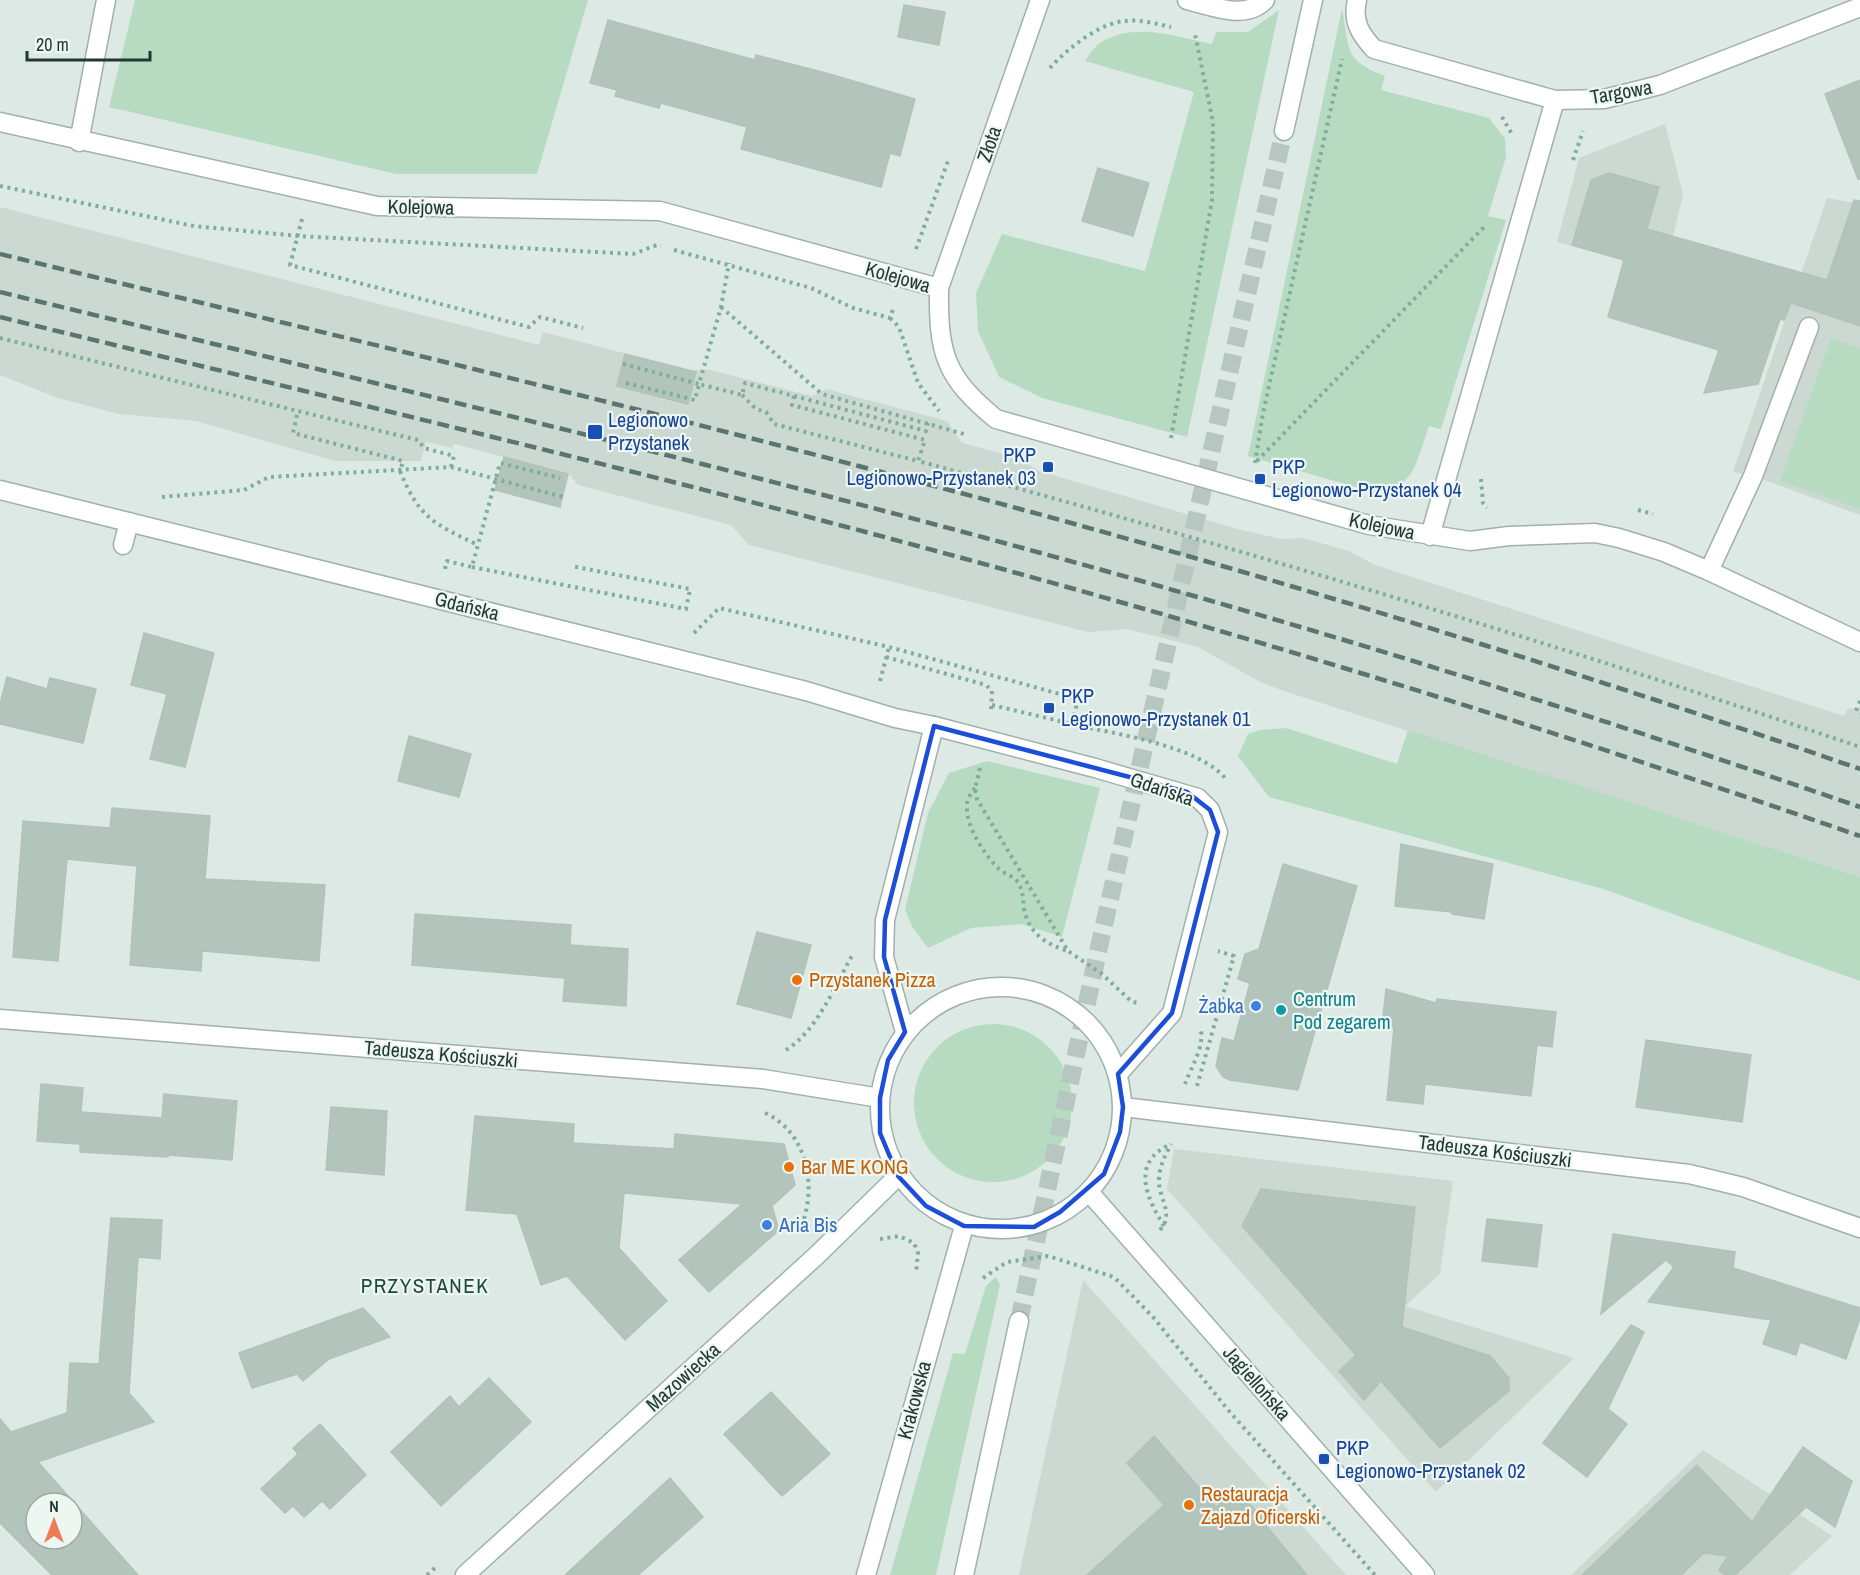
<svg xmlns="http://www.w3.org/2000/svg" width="1860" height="1575" font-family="'Archivo Narrow',sans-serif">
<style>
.built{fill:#ccd9d3}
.green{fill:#b6dbc0}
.building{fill:#b3c4bd;stroke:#b0c3bb;stroke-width:1.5;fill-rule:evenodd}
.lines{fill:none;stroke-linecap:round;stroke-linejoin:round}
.tertiary-tunnel{stroke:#b7c6c0;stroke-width:18;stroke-dasharray:18 9;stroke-linecap:butt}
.service-casing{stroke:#a0b0ab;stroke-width:21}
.minor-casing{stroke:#a0b0ab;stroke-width:21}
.tertiary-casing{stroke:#a0b0ab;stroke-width:21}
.path{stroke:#7ead9e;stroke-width:4;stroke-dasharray:3 4.5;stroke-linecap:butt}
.service{stroke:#fff;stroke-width:18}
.minor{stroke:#fff;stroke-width:18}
.tertiary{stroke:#fff;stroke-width:18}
.rail{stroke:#59756d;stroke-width:4.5;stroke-dasharray:12 6;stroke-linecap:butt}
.marked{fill:none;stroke:#1d4ed8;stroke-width:4.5;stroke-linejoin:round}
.transit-dot{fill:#1a4fb4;stroke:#eef6f2;stroke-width:2}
.food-dot{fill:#e8710a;stroke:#eef6f2;stroke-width:2}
.shop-dot{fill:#3f7fe0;stroke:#eef6f2;stroke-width:2}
.culture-dot{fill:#0f9aa8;stroke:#eef6f2;stroke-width:2}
.labels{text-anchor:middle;stroke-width:4.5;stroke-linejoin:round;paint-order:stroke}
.street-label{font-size:20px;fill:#1f3832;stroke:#eef6f2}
.transit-label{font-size:20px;fill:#164399;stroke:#eef6f2;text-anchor:start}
.food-label{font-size:20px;fill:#c56008;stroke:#eef6f2;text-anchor:start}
.culture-label{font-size:20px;fill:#0d838f;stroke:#eef6f2;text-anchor:start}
.shop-label{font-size:20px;fill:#366cbe;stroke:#eef6f2;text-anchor:end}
.neighbourhood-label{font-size:21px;letter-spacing:1.5px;fill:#1c4a3f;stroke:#eef6f2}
</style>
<rect width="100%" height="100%" fill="#dde9e4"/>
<g class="built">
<path d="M 1665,124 L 1683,194 L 1665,272 L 1557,242 L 1579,158 Z"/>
<path d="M 1827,198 L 1860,204 L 1860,515 L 1753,476 L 1733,472 Z"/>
<path d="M 0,207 L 539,345 L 543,332 L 689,370 L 710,370 L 812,396 L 826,389 L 947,421 L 962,443 L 1019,458 L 1039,471 L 1238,529 L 1280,539 L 1303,538 L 1349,551 L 1375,565 L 1844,716 L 1847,709 L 1860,707 L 1860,877 L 1284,691 L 1260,682 L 1198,647 L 1127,629 L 1088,632 L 749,545 L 731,525 L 578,485 L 569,474 L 454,444 L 452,448 L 426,442 L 421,461 L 335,461 L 196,421 L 119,414 L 58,398 L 0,375 Z"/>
<path d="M 1174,1149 L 1453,1181 L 1440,1274 L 1405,1306 L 1574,1358 L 1436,1492 L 1167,1189 Z"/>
<path d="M 1083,1280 L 1346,1575 L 1019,1575 Z"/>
<path d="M 1703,1450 L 1832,1536 L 1790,1575 L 1571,1575 Z"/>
</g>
<g class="green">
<path d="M 135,0 L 588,0 L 537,174 L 396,174 L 109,107 Z"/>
<path d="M 1342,9 C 1350,49 1343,60 1385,76 L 1381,90 L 1489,118 L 1505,139 L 1506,157 L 1488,216 L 1506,220 L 1441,429 L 1429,426 C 1416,461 1417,486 1376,493 L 1248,456 Z"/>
<path d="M 1279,10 L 1187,437 L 1042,398 L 999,377 L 978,331 L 976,293 L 1002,234 L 1145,271 L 1194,92 L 1085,61 C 1089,55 1094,47 1100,43 C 1134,21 1177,37 1212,44 L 1216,32 L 1248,32 Z"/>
<path d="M 1831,338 L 1860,348 L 1860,509 L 1780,481 Z"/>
<path d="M 1286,728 L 1397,764 L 1408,730 L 1860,877 L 1860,981 L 1603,889 L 1269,797 L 1238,756 L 1248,734 L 1260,730 Z"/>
<path d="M 987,761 L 1100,788 L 1062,937 L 1022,924 L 971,928 L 928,948 L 913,928 L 905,910 L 928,813 L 949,773 Z"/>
<circle cx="993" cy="1103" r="79"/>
<path d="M 996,1277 L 1000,1285 L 936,1575 L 890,1575 L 953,1353 L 965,1354 L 986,1286 Z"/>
</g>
<g class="building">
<path d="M 904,5 L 945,12 L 939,45 L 898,37 Z"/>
<path d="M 608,20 L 755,60 L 756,55 L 826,73 L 915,99 L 900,156 L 890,153 L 881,187 L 741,149 L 747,127 L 661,103 L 659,108 L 615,96 L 617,90 L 590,83 Z"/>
<path d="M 1860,80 L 1860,179 L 1858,179 L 1825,94 Z"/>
<path d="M 1098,168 L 1149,183 L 1133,236 L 1082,221 Z"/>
<path d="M 1609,173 L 1659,187 L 1647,229 L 1827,280 L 1854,200 L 1860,201 L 1860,326 L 1791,303 L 1784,320 L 1780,319 L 1758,384 L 1704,393 L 1719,350 L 1608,317 L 1624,260 L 1572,245 L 1591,180 Z"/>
<path d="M 625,354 L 696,372 L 688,404 L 617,386 Z"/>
<path d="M 504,457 L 568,474 L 560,507 L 495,490 Z"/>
<path d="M 144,633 L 214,653 L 185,767 L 150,759 L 167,694 L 131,685 Z"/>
<path d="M 7,677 L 47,689 L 50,678 L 96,689 L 83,743 L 0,724 L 0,704 Z"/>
<path d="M 409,736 L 471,754 L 459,797 L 398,781 Z"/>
<path d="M 112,808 L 210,816 L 205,879 L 325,885 L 319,961 L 202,951 L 201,971 L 130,965 L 137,866 L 67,859 L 58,961 L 13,957 L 23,821 L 110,828 Z"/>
<path d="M 1401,844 L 1493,864 L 1484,919 L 1452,914 L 1452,912 L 1395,906 Z"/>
<path d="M 1283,864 L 1357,886 L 1298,1090 L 1230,1080 L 1223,1077 L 1216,1066 L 1222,1038 L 1234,1041 L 1250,983 L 1238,979 L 1245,954 L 1259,949 Z"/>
<path d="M 415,914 L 571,925 L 570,945 L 628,949 L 626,1006 L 563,1001 L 565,978 L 412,965 Z"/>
<path d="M 757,932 L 811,945 L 791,1018 L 737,1004 Z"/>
<path d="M 1386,989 L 1436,1003 L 1437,999 L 1556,1012 L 1552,1047 L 1537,1045 L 1531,1096 L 1425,1084 L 1423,1104 L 1387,1100 L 1394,1027 L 1382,1026 Z"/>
<path d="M 1646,1040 L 1751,1055 L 1742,1122 L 1636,1107 Z"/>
<path d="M 41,1084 L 83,1088 L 81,1112 L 162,1118 L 164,1094 L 237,1101 L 232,1160 L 168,1155 L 168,1157 L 80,1152 L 80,1144 L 37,1141 Z"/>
<path d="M 331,1107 L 387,1111 L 384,1175 L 326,1170 Z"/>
<path d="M 475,1116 L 574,1124 L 573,1143 L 674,1149 L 675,1134 L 784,1144 L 795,1185 L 772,1206 L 779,1230 L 709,1292 L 679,1260 L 742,1204 L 624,1193 L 619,1248 L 667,1301 L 625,1340 L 567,1276 L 541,1285 L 517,1214 L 466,1210 Z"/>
<path d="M 1261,1189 L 1415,1207 L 1402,1327 L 1490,1356 L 1509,1378 L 1509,1391 L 1440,1448 L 1381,1381 L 1364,1400 L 1339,1371 L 1356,1355 L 1242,1226 Z"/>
<path d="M 111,1218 L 162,1220 L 160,1259 L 138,1257 L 129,1393 L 154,1422 L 38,1462 L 138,1575 L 52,1575 L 0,1523 L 0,1419 L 11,1432 L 67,1413 L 70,1363 L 99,1364 ZM 36,1503 L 72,1503 L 72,1539 L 36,1539 Z"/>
<path d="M 1487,1219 L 1542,1225 L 1537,1267 L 1482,1261 Z"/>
<path d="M 1613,1234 L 1735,1252 L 1733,1268 L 1860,1308 L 1860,1318 L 1846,1359 L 1800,1342 L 1796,1355 L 1763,1344 L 1771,1320 L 1648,1302 L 1674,1267 L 1666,1260 L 1601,1314 Z"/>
<path d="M 363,1308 L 390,1337 L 329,1359 L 303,1381 L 297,1374 L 252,1388 L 239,1353 Z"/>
<path d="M 1631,1325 L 1644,1332 L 1608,1409 L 1627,1424 L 1587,1477 L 1543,1443 Z"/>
<path d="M 489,1378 L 531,1422 L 441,1506 L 391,1452 L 450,1396 L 459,1407 Z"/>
<path d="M 771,1392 L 830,1454 L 782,1496 L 724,1434 Z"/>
<path d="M 320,1424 L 366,1475 L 330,1509 L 322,1501 L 304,1517 L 293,1506 L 285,1513 L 261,1489 L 298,1454 L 293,1448 Z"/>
<path d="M 1154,1436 L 1216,1507 L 1236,1489 L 1267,1523 L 1265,1524 L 1307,1575 L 1087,1575 L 1164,1505 L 1127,1463 Z"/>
<path d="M 1803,1447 L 1852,1481 L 1835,1527 L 1806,1507 L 1735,1575 L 1725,1575 L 1719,1570 L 1728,1556 L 1704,1553 L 1681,1575 L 1582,1575 L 1697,1465 L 1752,1522 Z"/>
<path d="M 670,1478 L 703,1517 L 638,1575 L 565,1575 Z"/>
</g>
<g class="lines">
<path class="tertiary-tunnel" d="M 1019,1321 L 1097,956 L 1284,131"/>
<g class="service-casing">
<g id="service">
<path d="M 123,545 L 129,522"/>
<path d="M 1709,571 L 1753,476 L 1809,327"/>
</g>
</g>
<g class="minor-casing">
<g id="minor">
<path d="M 1040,0 L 939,288 C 938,354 945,377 996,419 L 1369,525 L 1470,541 L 1509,536 L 1595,533 L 1619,538 L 1664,552 L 1709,571 L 1860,642"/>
<path d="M 1187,0 C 1212,6 1245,21 1265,0"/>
<path d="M 1357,0 C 1352,21 1360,34 1374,49 L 1555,100 L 1604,99 L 1660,85 L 1860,7"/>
<path d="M 0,122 L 377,206 L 660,211 L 939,288"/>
<path d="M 79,142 L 106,0"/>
<path d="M 0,490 L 806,691 L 895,718 L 934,726 L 1095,768 L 1198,798 L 1210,810 L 1218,832 L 1172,1013 L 1118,1074"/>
<path d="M 1430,536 L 1555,100"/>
<path d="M 905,1032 L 884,957 L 885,920 L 934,726"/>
<path d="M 1123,1107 L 1689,1174 L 1743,1187 L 1860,1228"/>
<path d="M 465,1575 L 816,1256 L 898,1176"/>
<path d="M 866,1575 L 964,1226"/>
</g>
</g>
<g class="tertiary-casing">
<g id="tertiary">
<path d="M 1284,131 L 1313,0"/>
<circle cx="1001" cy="1108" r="121"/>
<path d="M 0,1019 L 763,1079 L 880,1098"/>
<path d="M 1089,1192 L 1425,1575"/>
<path d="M 964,1575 L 1019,1321"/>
</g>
</g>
<g class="path">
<path d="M 1050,68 C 1067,49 1099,23 1125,21 C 1140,19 1157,24 1171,27"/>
<path d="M 1502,117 L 1512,134"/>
<path d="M 1573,160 L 1583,131"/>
<path d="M 0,186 L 194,226 L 298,236 L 633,254 L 657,245 L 661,246"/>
<path d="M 302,219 L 290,265 L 529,327 L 540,317 L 583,328"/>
<path d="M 916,249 L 948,161"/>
<path d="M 674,250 L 811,288 L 853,308 L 890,318 L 894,307"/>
<path d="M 721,307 L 822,394 L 964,434"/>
<path d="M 890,318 L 899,327 L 918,383 L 939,411"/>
<path d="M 0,338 L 298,411"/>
<path d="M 623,364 L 699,384 L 721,307 L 729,263"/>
<path d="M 626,383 L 695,400 L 699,384 L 742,395 L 745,383 L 926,431 L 928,423"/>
<path d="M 742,395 L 756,409 L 766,412 L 774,424 L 918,461"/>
<path d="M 794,396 L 792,405 L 925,440 L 918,461 C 1235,547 1549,641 1860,747"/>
<path d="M 1171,438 L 1212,200 L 1213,122 L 1195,34"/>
<path d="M 1257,461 L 1486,225"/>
<path d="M 1255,463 L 1263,413 L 1342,59"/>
<path d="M 451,467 L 454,456 L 424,448 L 418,440 L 298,411 L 293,433 L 403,461 L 400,471 C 419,518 434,524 478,545"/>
<path d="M 1481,479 L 1483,503 L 1487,508"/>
<path d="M 1394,496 L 1411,483"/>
<path d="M 162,497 L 244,490 L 269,477 L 451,467 L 563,497"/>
<path d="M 1638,510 L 1653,514"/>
<path d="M 472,567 L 686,609 L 690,589 L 571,566"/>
<path d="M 445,569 L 447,561 L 472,567 L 500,463 L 560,478"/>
<path d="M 694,633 L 719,608 L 889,647 L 1078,699 L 1072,724 C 1114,734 1197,745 1225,778"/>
<path d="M 886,657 L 986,685 L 992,691 L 991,711"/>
<path d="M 880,681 L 889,647"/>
<path d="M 1860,701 L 1856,711 L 1860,713"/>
<path d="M 992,705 L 1072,724"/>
<path d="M 980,768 L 975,789 L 977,799 L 1068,951 L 1102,974 L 1132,1002 L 1140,1003"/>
<path d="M 975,788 C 972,792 967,799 967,804 C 965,826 984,854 999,869 C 1005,874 1013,876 1018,882 C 1023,891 1023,899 1024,909 C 1029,933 1045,944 1068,951"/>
<path d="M 786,1050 C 818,1030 835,985 853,954"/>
<path d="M 1185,1084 C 1191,1067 1206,1045 1200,1027"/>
<path d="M 1197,1086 L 1234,956 L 1218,951"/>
<path d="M 765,1113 C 807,1132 817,1185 802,1225"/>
<path d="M 1164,1226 C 1146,1197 1131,1163 1169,1145"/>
<path d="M 1160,1230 C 1175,1214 1158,1197 1159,1180 C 1159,1167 1165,1156 1171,1144"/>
<path d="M 880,1239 L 899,1236 L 914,1243 L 918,1253 L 916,1273"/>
<path d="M 983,1278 L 1007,1262 L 1048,1256 L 1114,1277 L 1153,1317 L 1229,1411 L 1375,1575"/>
<path d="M 427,1575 L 436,1567"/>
</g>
<use href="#service" class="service"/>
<use href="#minor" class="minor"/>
<use href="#tertiary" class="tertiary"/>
<g class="rail">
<path d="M 0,254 C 361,342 724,427 1082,526 C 1344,599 1603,680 1860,769"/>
<path d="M 0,292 C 389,387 780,478 1166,588 C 1399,654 1631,728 1860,807"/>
<path d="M 0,317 C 318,395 636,469 951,555 C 1257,638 1561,732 1860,836"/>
</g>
</g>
<path class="marked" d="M 934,726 L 1187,792 L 1210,810 L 1218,832 L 1172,1013 L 1118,1074 L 1123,1107 L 1120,1132 L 1104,1174 L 1060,1212 L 1034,1227 L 964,1226 L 926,1206 L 898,1176 L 880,1133 L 880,1098 L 888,1060 L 905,1032 L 884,957 L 885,920 Z"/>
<g class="transit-dot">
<rect x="587" y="424" width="16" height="16" rx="3"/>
<rect x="1042" y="461" width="12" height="12" rx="3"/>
<rect x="1254" y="473" width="12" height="12" rx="3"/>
<rect x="1043" y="702" width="12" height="12" rx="3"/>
<rect x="1318" y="1453" width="12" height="12" rx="3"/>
</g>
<g class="food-dot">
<circle cx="797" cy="980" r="6"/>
<circle cx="789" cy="1167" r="6"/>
<circle cx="1189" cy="1505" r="6"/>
</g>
<g class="shop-dot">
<circle cx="1256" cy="1006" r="6"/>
<circle cx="767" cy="1225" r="6"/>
</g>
<circle class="culture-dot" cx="1281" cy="1010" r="6"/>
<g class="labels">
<g class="street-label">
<text transform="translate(1621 92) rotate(-10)" y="7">Targowa</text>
<text transform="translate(989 144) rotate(-71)" y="7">Złota</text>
<text transform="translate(421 207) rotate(1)" y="7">Kolejowa</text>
<text transform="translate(898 277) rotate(16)" y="7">Kolejowa</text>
<text transform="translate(1382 526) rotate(12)" y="7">Kolejowa</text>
<text transform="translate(467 606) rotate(14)" y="7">Gdańska</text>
<text transform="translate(1162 789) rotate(19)" y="7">Gdańska</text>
<text transform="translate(441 1054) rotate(5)" y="7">Tadeusza Kościuszki</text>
<text transform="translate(1495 1151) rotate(7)" y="7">Tadeusza Kościuszki</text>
<text transform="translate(683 1377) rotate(-42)" y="7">Mazowiecka</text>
<text transform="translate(1257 1383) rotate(49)" y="7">Jagiellońska</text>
<text transform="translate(914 1400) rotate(-75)" y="7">Krakowska</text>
</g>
<g class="transit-label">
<text x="608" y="427">Legionowo<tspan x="608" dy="23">Przystanek</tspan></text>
<text x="1036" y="462" text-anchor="end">PKP<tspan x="1036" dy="23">Legionowo-Przystanek 03</tspan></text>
<text x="1272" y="474">PKP<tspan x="1272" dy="23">Legionowo-Przystanek 04</tspan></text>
<text x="1061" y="703">PKP<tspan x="1061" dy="23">Legionowo-Przystanek 01</tspan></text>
<text x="1336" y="1455">PKP<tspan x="1336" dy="23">Legionowo-Przystanek 02</tspan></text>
</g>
<g class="food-label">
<text x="809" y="987">Przystanek Pizza</text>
<text x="801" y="1174">Bar ME KONG</text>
<text x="1201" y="1501">Restauracja<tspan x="1201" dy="23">Zajazd Oficerski</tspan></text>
</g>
<g class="culture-label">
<text x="1293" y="1006">Centrum<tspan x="1293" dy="23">Pod zegarem</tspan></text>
</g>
<g class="shop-label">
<text x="1244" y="1013">Żabka</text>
<text x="779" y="1232" text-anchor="start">Aria Bis</text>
</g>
<g class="neighbourhood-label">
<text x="425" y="1293">PRZYSTANEK</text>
</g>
</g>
<g transform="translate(54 1521)"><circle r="28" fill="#eef6f2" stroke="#9baaa5" stroke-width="1.5"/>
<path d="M0-4.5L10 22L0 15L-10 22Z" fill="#f17b54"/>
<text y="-9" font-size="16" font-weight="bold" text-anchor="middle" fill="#1f3832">N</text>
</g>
<path d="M27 51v9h123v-9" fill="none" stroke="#1f3832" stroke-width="3"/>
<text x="36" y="51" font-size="18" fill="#1f3832" stroke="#eef6f2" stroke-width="4.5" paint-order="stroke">20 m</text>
</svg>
